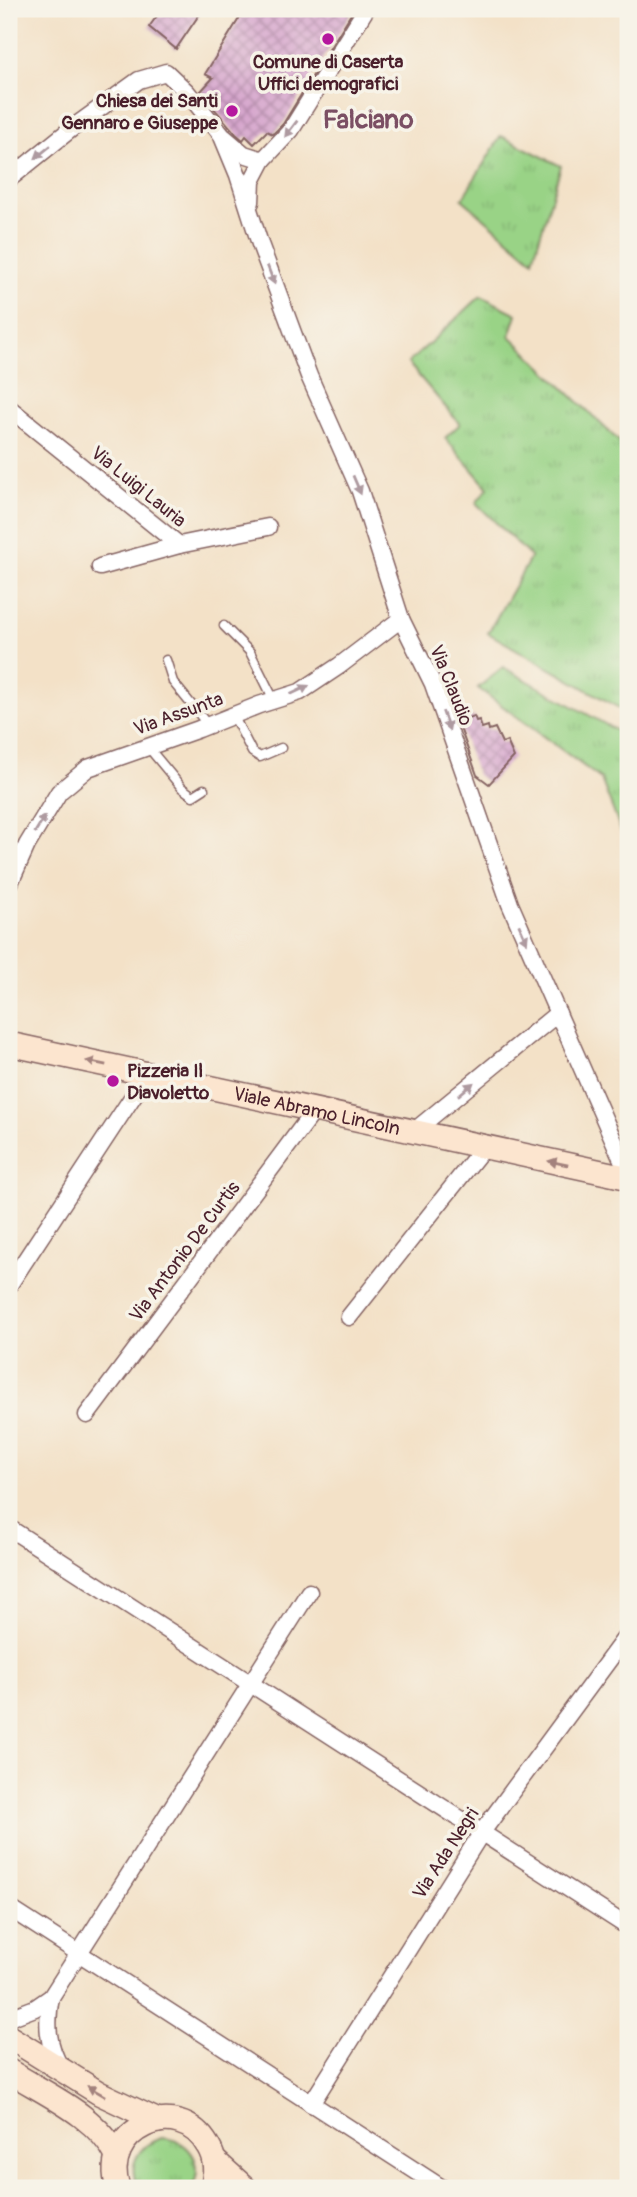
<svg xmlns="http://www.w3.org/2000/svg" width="637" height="2197" font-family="Pangolin,sans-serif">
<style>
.grass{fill:url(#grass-tufts);stroke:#727958;stroke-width:2}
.building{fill:url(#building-cross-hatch)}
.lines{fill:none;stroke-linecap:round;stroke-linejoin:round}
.lane-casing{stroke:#856362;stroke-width:11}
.street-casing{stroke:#856362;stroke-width:19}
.secondary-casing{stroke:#856362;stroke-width:26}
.lane{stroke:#fff;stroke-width:8}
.street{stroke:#fff;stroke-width:16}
.secondary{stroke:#fce5cf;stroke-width:23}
.oneway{fill:#ae9aa0}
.oneway2{fill:#a3827d}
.poi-dot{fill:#b5179e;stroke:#f7f3e8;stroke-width:2.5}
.labels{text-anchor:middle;stroke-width:7;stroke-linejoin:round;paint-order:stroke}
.poi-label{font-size:19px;font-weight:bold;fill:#4a1f2b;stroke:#f7f3e8}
.street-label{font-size:19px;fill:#4a1f2b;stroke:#f7f3e8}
.district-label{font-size:26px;font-weight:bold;fill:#7b4f64;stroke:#f7f3e8}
</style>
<defs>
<pattern id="grass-tufts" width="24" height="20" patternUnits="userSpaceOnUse" patternTransform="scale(1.75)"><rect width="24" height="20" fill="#99d386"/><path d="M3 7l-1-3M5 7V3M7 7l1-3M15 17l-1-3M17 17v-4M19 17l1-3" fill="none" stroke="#85b574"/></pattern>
<pattern id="building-cross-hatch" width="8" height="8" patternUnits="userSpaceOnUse" patternTransform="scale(1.75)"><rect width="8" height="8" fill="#d7a7ce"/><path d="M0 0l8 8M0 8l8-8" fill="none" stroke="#b087a7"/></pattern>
</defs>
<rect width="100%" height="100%" fill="#f7f3e8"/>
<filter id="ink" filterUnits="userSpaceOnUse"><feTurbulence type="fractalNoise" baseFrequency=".0143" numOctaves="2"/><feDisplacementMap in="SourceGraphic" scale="14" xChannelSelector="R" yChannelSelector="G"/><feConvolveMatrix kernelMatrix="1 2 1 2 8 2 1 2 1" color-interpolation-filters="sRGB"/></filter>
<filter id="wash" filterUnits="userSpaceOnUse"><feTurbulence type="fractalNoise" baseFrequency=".00686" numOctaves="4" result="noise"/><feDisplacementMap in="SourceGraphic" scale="28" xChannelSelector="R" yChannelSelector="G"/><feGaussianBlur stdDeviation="1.57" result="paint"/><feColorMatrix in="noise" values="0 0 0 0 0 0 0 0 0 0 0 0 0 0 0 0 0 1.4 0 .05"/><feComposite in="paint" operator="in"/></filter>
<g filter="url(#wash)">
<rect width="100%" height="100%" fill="#f3e1c7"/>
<g class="grass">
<path d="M 501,136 L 561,166 L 533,260 L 462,199 Z"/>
<path d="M 481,296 L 517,314 L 510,336 L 628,450 L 628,713 L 488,633 L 531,557 L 476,503 L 488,488 L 445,438 L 460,424 L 408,363 Z"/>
<path d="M 503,667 L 628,737 L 628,849 L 601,779 L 478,688 Z"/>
<path d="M 162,2138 C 190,2140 205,2163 192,2188 L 139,2188 C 126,2166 138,2145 162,2138 Z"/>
</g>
<g id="blocks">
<g class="building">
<path d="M 162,9 L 203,9 L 176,49 L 149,27 Z"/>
<path d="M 245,9 L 354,9 L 283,124 L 273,134 L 267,131 L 254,144 L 246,136 L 243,140 L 236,134 L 200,92 L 213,78 L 205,74 Z"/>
<path d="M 474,716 L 476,721 L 479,720 L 482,728 L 488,726 L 489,730 L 495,728 L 502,743 L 507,741 L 514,757 L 489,784 L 477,775 L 458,722 Z"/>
</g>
</g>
</g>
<g filter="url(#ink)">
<use href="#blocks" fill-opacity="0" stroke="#856362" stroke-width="2"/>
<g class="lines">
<g class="lane-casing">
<g id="lane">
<path d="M 224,626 L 250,652 L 274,700"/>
<path d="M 166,660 L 173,682 L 208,725"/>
<path d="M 233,715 L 252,752 L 260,757 L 281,748"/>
<path d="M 148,747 L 182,788 L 193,796 L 204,789"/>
</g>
</g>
<g class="street-casing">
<g id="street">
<path d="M 224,137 L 244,154 L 263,160"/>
<path d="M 9,179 L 71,129 L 139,80 L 166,72 L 187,92 L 221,134 L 238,175 L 260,244 L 309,376 L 360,491 L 401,619 L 433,684 L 510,904 L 627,1171"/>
<path d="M 251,202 L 252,181 L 263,160 L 291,130 L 366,9"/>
<path d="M 9,408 L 179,545 L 100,567"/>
<path d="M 179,545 L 268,527"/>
<path d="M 9,885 L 27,845 L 59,792 L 88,768 L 199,729 L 259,705 L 300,692 L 339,666 L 401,619"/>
<path d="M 413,1132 L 558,1013"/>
<path d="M 9,1285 L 147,1075"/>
<path d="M 349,1317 L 484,1147"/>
<path d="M 87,1415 L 314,1111"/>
<path d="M 9,1528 L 628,1927"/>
<path d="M 9,1908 L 442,2188"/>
<path d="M 51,1997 C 46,2023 47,2045 61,2068"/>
<path d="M 9,2018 L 35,2008 L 51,1997 L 309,1592"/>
<path d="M 311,2104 L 482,1832 L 628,1634"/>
</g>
</g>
<g class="secondary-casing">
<g id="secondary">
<path id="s1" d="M 9,1044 L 625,1177"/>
<path d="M 9,2037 L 99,2093 L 158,2121"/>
<path d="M 9,2071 C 47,2095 96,2115 117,2156"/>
<path d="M 214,2160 L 245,2188"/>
<path d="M 118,2188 C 99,2130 178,2093 208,2146 C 216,2159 216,2174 212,2188"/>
</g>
</g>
<use href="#lane" class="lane"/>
<use href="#street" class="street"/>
<use href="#secondary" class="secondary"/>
</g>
<defs><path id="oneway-solid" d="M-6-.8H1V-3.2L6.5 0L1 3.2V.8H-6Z" transform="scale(1.75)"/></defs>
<g class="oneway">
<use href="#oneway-solid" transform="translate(291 129) rotate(127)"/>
<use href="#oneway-solid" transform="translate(43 152) rotate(141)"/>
<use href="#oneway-solid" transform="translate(271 275) rotate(69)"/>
<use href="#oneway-solid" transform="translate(357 485) rotate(67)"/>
<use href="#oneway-solid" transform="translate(300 690) rotate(-26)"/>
<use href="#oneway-solid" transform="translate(446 721) rotate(70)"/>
<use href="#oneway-solid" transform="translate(40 824) rotate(-59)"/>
<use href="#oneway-solid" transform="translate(523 934) rotate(66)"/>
<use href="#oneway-solid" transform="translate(466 1089) rotate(-40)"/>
</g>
<g class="oneway2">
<use href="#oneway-solid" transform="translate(96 1063) rotate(-168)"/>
<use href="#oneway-solid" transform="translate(558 1163) rotate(-168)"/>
<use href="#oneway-solid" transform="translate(96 2091) rotate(-150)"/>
</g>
</g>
<g class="poi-dot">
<circle cx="328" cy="39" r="7"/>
<circle cx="232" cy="111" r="7"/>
<circle cx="113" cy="1081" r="7"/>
</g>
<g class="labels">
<g class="poi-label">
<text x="328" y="68">Comune di Caserta<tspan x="328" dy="22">Uffici demografici</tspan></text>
<text x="218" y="107" text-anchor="end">Chiesa dei Santi<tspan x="218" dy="22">Gennaro e Giuseppe</tspan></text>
<text x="127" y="1077" text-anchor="start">Pizzeria Il<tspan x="127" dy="22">Diavoletto</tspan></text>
</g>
<g class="street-label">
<text transform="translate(139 486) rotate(39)" y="7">Via Luigi Lauria</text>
<text transform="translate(452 685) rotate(68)" y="7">Via Claudio</text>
<text transform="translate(178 713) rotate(-20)" y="7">Via Assunta</text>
<text dy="7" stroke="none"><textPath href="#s1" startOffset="315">Viale Abramo Lincoln</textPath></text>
<text transform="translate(184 1251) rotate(-53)" y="7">Via Antonio De Curtis</text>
<text transform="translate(445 1853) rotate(-57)" y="7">Via Ada Negri</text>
</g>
<g class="district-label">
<text x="368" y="128">Falciano</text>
</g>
</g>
<rect width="637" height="2197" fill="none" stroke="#f7f3e8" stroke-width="35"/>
</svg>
